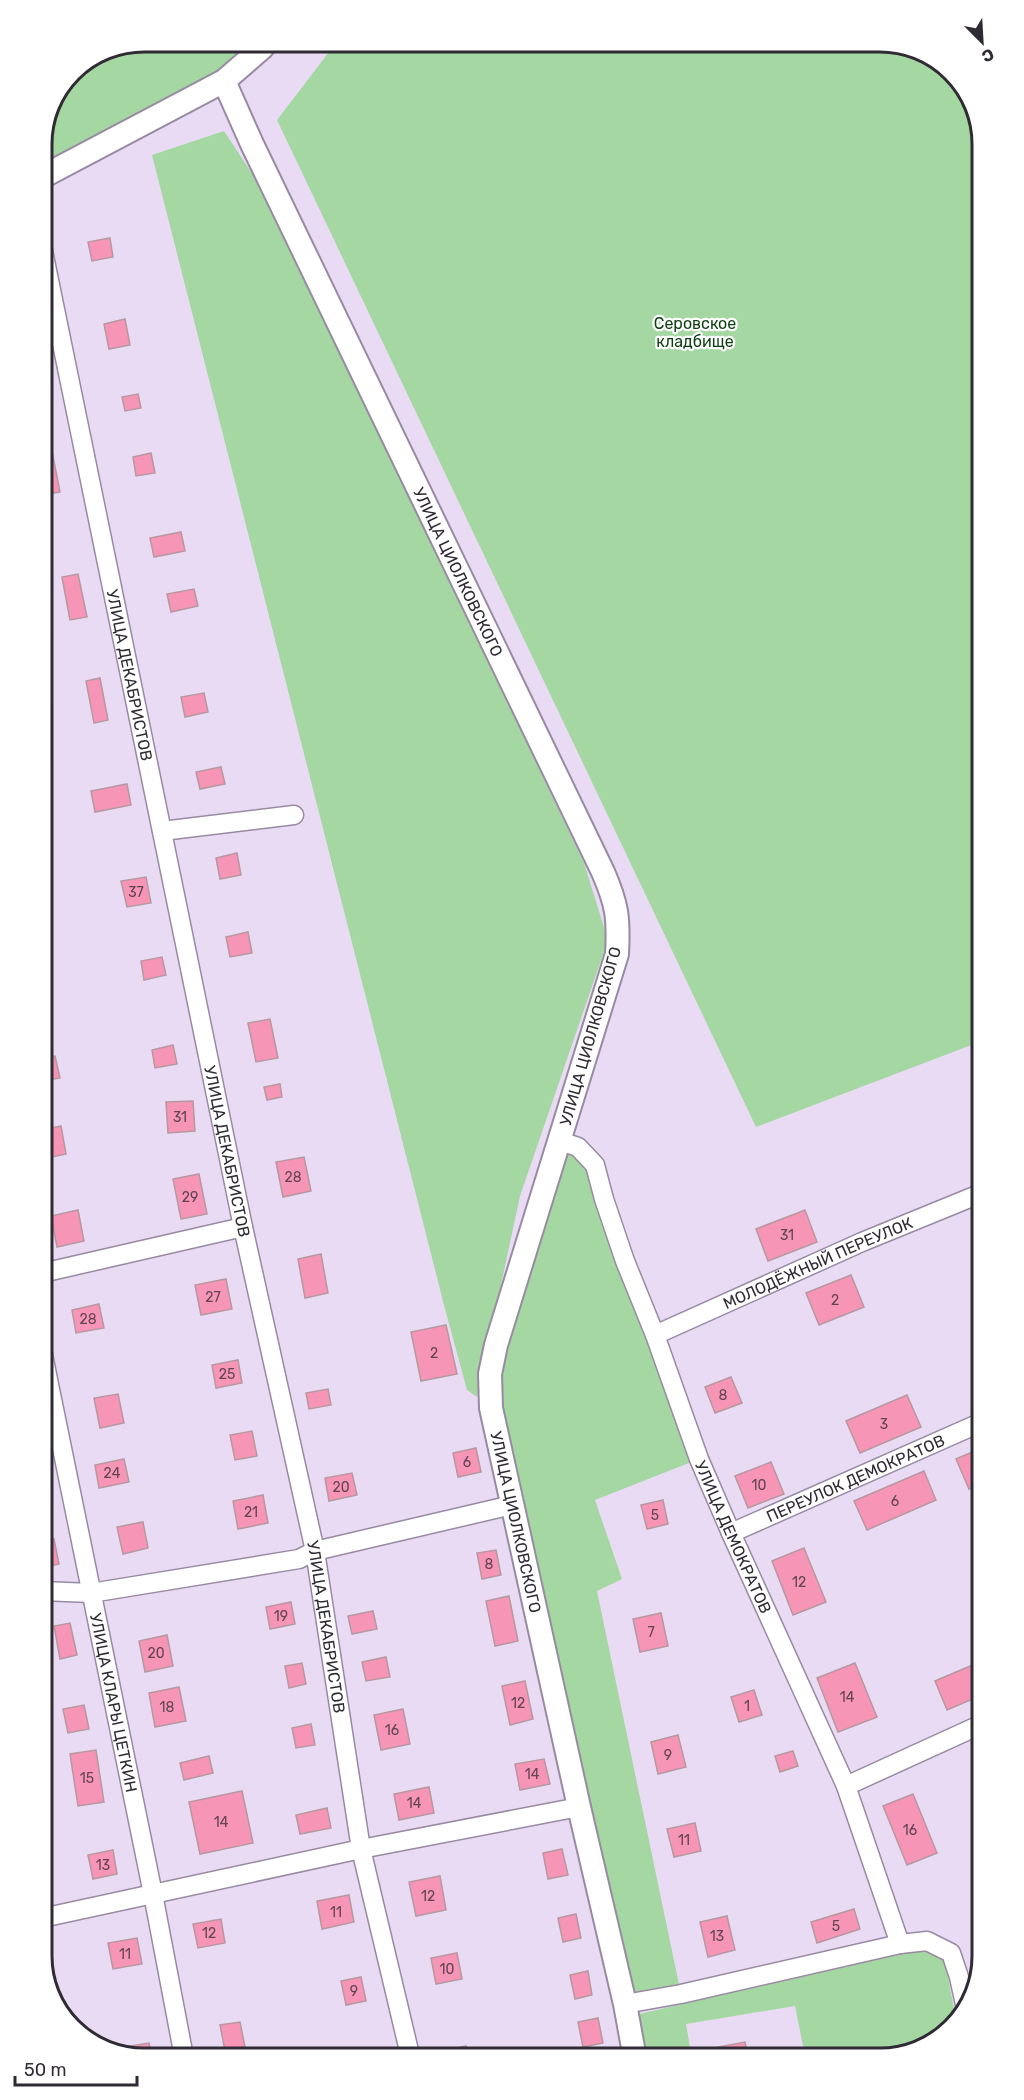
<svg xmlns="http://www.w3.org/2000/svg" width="1024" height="2100" font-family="Rubik,sans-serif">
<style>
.green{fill:#a5d7a2}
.building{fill:#f695b5;stroke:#b798a0;stroke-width:1.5}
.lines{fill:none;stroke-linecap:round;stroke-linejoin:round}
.minor-casing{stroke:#988aa2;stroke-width:21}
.major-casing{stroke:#988aa2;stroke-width:26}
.minor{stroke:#fff;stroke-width:18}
.major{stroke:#fff;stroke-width:22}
.labels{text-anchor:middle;stroke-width:4.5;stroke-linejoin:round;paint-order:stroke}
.number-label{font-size:14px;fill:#624554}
.park-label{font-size:16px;fill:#0d3e0f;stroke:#fff}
.street-label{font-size:16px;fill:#302a34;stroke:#fff}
.rim{fill:none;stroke:#302a34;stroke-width:3}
</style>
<rect width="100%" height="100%" fill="#eadbf5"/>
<g class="green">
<path d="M 887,42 L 942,63 L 974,106 L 982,144 L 982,1041 L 756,1127 L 277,120 L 332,48 Z"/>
<path d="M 262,48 L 42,177 L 42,138 L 72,72 L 106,50 Z"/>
<path d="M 224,131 L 257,181 L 584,863 L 608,940 L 520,1196 L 477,1397 L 467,1390 L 445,1309 L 152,155 Z"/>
<path d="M 560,1141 L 578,1147 L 699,1459 L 595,1500 L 622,1579 L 597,1591 L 681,1994 L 625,2004 L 491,1408 Z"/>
<path d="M 928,1948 L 943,1959 L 947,1971 L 956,2020 L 918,2050 L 804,2051 L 795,2006 L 686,2024 L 691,2053 L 645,2053 L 639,2014 Z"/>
</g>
<g class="building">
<path d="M 110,238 L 113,257 L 92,261 L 88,242 Z"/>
<path d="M 125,319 L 130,345 L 109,349 L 104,324 Z"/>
<path d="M 138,394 L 141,408 L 125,411 L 122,397 Z"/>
<path d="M 52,451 L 60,492 L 44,495 L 42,453 Z"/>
<path d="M 151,453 L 155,473 L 136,476 L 133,457 Z"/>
<path d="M 181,532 L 185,551 L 154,557 L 150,538 Z"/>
<path d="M 78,574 L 87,617 L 70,620 L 62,577 Z"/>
<path d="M 194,589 L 198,606 L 171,612 L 167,594 Z"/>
<path d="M 100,678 L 108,720 L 94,723 L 86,681 Z"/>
<path d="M 204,693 L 208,712 L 185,717 L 181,697 Z"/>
<path d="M 221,767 L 225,784 L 200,789 L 196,772 Z"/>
<path d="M 127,784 L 131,805 L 95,812 L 91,791 Z"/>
<path d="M 237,853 L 241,875 L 220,879 L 216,858 Z"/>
<path d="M 146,877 L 151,903 L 127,907 L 121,881 Z"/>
<path d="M 248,932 L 252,953 L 230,957 L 226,937 Z"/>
<path d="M 162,957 L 166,975 L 144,980 L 141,961 Z"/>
<path d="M 270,1019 L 278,1058 L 256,1062 L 248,1023 Z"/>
<path d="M 173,1045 L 177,1064 L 155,1068 L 152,1050 Z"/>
<path d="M 55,1056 L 60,1078 L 42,1081 L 42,1058 Z"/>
<path d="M 280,1084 L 282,1097 L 267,1100 L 264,1087 Z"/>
<path d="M 193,1101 L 195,1131 L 168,1133 L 166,1102 Z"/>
<path d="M 61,1126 L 66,1154 L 42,1159 L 42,1130 Z"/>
<path d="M 304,1157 L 311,1191 L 283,1197 L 276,1162 Z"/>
<path d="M 199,1174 L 207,1214 L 181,1219 L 173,1179 Z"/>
<path d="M 78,1210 L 84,1241 L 57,1247 L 51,1216 Z"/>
<path d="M 805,1210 L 817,1242 L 768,1261 L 756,1229 Z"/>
<path d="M 321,1254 L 328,1293 L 305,1298 L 298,1259 Z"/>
<path d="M 851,1275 L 864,1307 L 819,1325 L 806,1293 Z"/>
<path d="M 226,1279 L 232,1309 L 201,1315 L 195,1285 Z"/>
<path d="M 99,1304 L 104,1328 L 76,1333 L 72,1310 Z"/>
<path d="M 446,1325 L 457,1374 L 421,1381 L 411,1332 Z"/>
<path d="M 238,1360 L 242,1383 L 216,1388 L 212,1365 Z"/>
<path d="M 731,1377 L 742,1403 L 715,1413 L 705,1387 Z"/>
<path d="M 328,1389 L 331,1405 L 309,1409 L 306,1393 Z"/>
<path d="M 118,1394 L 124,1423 L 100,1428 L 94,1398 Z"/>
<path d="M 907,1395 L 921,1427 L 860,1453 L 846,1421 Z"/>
<path d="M 252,1431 L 257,1456 L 235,1460 L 230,1435 Z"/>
<path d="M 476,1448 L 481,1472 L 458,1477 L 453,1453 Z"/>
<path d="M 982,1448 L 982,1484 L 969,1489 L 956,1459 Z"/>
<path d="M 124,1459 L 129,1482 L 99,1488 L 95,1465 Z"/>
<path d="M 771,1462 L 784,1494 L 748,1508 L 735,1476 Z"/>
<path d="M 924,1471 L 936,1500 L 867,1530 L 854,1501 Z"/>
<path d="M 352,1473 L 357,1495 L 329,1501 L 325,1478 Z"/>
<path d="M 263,1495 L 268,1523 L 238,1529 L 233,1501 Z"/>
<path d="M 663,1500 L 668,1524 L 647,1529 L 641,1505 Z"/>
<path d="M 143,1522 L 148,1548 L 123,1554 L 117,1527 Z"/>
<path d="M 54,1539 L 59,1564 L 42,1568 L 42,1542 Z"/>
<path d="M 804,1548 L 826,1602 L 793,1615 L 772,1561 Z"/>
<path d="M 496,1550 L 501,1575 L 482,1579 L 477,1553 Z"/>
<path d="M 509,1596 L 518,1641 L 495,1646 L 486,1601 Z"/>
<path d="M 291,1602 L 295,1624 L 270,1629 L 266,1607 Z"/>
<path d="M 373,1611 L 377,1629 L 352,1634 L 348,1616 Z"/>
<path d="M 661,1613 L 668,1646 L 640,1652 L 633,1619 Z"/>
<path d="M 70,1623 L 77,1655 L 60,1659 L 54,1626 Z"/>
<path d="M 167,1635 L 173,1666 L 145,1672 L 139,1641 Z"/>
<path d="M 386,1657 L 390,1677 L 366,1681 L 362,1662 Z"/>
<path d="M 982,1661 L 982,1695 L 947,1710 L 935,1681 Z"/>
<path d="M 302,1663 L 306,1684 L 289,1688 L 285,1666 Z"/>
<path d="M 855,1663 L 877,1717 L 838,1732 L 817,1678 Z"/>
<path d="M 525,1681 L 533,1719 L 510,1725 L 502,1686 Z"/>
<path d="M 179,1687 L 186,1721 L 155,1727 L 149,1693 Z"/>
<path d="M 754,1690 L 762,1715 L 739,1722 L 731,1697 Z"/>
<path d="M 84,1705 L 89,1729 L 68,1733 L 63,1709 Z"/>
<path d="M 403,1709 L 410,1744 L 381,1750 L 374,1715 Z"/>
<path d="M 311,1724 L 315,1745 L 296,1748 L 292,1728 Z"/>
<path d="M 678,1735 L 686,1767 L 658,1774 L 651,1742 Z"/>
<path d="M 96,1750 L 104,1802 L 78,1806 L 70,1754 Z"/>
<path d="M 793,1751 L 798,1766 L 780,1772 L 775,1756 Z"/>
<path d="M 209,1756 L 213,1773 L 184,1780 L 180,1763 Z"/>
<path d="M 544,1759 L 550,1784 L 520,1790 L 515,1764 Z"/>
<path d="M 429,1787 L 434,1813 L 399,1820 L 394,1794 Z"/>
<path d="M 242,1791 L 253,1843 L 200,1854 L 189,1802 Z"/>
<path d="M 913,1794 L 937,1853 L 907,1865 L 883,1806 Z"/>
<path d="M 327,1808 L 331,1828 L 300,1834 L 296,1815 Z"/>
<path d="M 695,1823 L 701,1851 L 674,1857 L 667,1829 Z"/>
<path d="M 562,1849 L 568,1875 L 548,1879 L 543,1853 Z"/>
<path d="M 113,1850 L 117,1874 L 93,1879 L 88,1855 Z"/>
<path d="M 440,1876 L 446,1910 L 416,1916 L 409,1882 Z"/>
<path d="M 349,1895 L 354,1922 L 322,1929 L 317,1901 Z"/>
<path d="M 854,1909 L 860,1929 L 817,1943 L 811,1922 Z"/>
<path d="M 576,1914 L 581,1938 L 563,1942 L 558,1918 Z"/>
<path d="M 727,1916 L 735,1950 L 708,1957 L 700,1922 Z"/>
<path d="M 221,1919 L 225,1943 L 198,1948 L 193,1924 Z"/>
<path d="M 137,1938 L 142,1964 L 113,1969 L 108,1943 Z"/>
<path d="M 457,1953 L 462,1979 L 436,1984 L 431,1958 Z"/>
<path d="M 978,1970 L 973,1985 L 970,1972 Z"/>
<path d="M 588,1971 L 592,1995 L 575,1999 L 570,1975 Z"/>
<path d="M 361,1977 L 366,2001 L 346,2005 L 341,1981 Z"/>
<path d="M 598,2018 L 603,2043 L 583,2047 L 578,2022 Z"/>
<path d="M 240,2022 L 245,2047 L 225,2051 L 220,2025 Z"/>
<path d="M 745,2042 L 747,2052 L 719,2052 L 718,2047 Z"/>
<path d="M 149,2043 L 152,2058 L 138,2058 L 125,2053 L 124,2047 Z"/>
<path d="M 466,2046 L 468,2055 L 443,2055 L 442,2051 Z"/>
</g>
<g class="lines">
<g class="minor-casing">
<g id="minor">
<path id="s1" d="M 42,246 L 243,1227 L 315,1551 L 361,1849 L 410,2055"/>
<path d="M 162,831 L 294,815"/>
<path id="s2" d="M 560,1141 L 578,1147 L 595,1165 L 604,1199 L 625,1261 L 655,1335 L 699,1459 L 731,1533 L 846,1786 L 900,1944"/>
<path d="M 42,1273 L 243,1227"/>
<path id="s3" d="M 655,1335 L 862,1242 L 982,1193"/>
<path id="s4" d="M 42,1350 L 153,1894 L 184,2057"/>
<path id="s5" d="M 731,1533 L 982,1422"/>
<path d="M 42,1591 L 91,1593 L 299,1559 L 315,1551 L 512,1505"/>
<path d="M 846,1786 L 982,1724"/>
<path d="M 42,1918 L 361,1849 L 579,1807"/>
<path d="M 625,2004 L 681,1994 L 900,1944 L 927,1941 L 951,1953 L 959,1977 L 966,2009"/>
</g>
</g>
<g class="major-casing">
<g id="major">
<path id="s6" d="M 224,81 L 252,144 L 603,872 C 617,904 619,918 617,954 L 496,1345 L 490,1374 L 491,1408 L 579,1807 L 625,2004 L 634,2053"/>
<path d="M 42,177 L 224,81 L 262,48"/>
</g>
</g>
<use href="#minor" class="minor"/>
<use href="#major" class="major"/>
</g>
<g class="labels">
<g class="number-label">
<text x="136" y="897">37</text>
<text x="180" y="1122">31</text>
<text x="293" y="1182">28</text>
<text x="190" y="1202">29</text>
<text x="787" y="1240">31</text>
<text x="213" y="1302">27</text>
<text x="835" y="1305">2</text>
<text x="88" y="1324">28</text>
<text x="434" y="1358">2</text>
<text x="227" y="1379">25</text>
<text x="723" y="1400">8</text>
<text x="884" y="1429">3</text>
<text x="467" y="1467">6</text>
<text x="112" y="1478">24</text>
<text x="759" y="1490">10</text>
<text x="341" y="1492">20</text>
<text x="895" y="1506">6</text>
<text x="251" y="1517">21</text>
<text x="655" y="1520">5</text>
<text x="489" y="1569">8</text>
<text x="799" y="1587">12</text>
<text x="281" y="1621">19</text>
<text x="651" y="1637">7</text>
<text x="156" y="1658">20</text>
<text x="847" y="1702">14</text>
<text x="518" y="1708">12</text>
<text x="747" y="1711">1</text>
<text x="167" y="1712">18</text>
<text x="392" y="1735">16</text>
<text x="668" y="1760">9</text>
<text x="532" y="1779">14</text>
<text x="87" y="1783">15</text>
<text x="414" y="1808">14</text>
<text x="221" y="1827">14</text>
<text x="910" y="1835">16</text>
<text x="684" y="1845">11</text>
<text x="103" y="1870">13</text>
<text x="428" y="1901">12</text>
<text x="336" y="1917">11</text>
<text x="836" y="1931">5</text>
<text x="209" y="1938">12</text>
<text x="717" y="1941">13</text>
<text x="125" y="1959">11</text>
<text x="447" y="1974">10</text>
<text x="354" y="1996">9</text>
</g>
<g class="park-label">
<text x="695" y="329">Серовское<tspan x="695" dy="18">кладбище</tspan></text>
</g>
<g class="street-label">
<text dy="6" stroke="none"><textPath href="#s6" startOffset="544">УЛИЦА ЦИОЛКОВСКОГО</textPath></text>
<text dy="6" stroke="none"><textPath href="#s1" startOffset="438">УЛИЦА ДЕКАБРИСТОВ</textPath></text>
<text transform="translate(590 1036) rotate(-74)" y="6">УЛИЦА ЦИОЛКОВСКОГО</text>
<text dy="6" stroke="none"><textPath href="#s1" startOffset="924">УЛИЦА ДЕКАБРИСТОВ</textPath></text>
<text dy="6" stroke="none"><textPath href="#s3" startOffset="178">МОЛОДЁЖНЫЙ ПЕРЕУЛОК</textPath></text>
<text dy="6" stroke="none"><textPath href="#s5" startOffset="136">ПЕРЕУЛОК ДЕМОКРАТОВ</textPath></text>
<text dy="6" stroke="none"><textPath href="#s6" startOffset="1551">УЛИЦА ЦИОЛКОВСКОГО</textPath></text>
<text dy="6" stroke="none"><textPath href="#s2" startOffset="441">УЛИЦА ДЕМОКРАТОВ</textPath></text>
<text dy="6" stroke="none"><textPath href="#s1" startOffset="1410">УЛИЦА ДЕКАБРИСТОВ</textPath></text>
<text dy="6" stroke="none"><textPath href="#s4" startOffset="360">УЛИЦА КЛАРЫ ЦЕТКИН</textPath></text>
</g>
</g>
<path d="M0 0H1024V2100H0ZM144 52H880A92 92 0 0 1 972 144V1956A92 92 0 0 1 880 2048H144A92 92 0 0 1 52 1956V144A92 92 0 0 1 144 52Z" fill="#fff" fill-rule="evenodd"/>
<path class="rim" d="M144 52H880A92 92 0 0 1 972 144V1956A92 92 0 0 1 880 2048H144A92 92 0 0 1 52 1956V144A92 92 0 0 1 144 52Z"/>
<g transform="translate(982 42) rotate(156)" stroke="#ffffff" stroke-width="4.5" paint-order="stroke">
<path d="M0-4.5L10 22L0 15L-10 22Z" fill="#302a34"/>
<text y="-9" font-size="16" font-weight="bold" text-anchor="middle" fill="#302a34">С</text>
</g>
<path d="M15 2076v9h122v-9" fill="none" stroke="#302a34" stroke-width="3"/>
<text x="24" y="2076" font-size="18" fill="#302a34" stroke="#ffffff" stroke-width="4.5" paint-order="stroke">50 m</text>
</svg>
